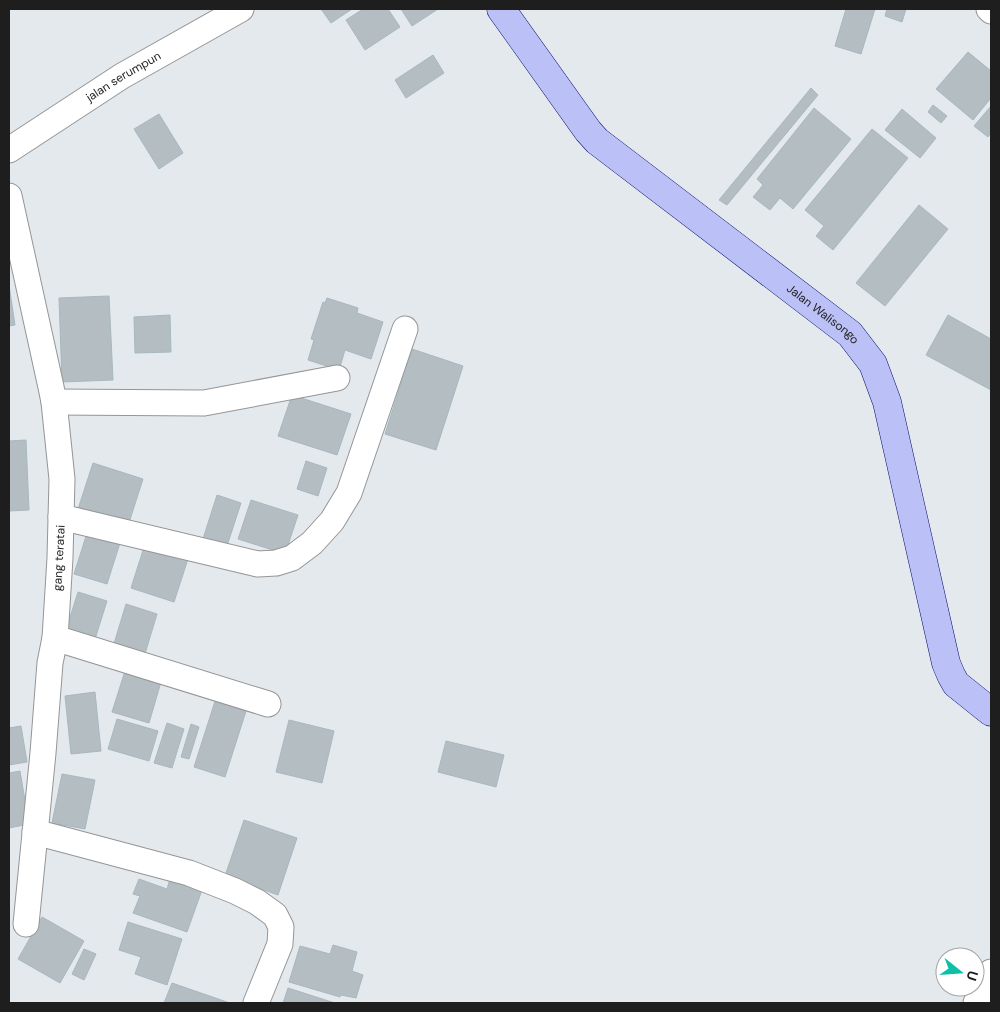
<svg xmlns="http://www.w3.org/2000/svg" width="1000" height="1012" font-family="'DM Sans',sans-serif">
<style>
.building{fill:#b4bec2;stroke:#a7b8bf}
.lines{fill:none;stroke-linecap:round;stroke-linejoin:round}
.street-casing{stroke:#959595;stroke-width:27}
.secondary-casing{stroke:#0b0e6e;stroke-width:29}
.street{stroke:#fff;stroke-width:25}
.secondary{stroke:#bbc0f6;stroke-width:28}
.labels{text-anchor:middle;stroke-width:4;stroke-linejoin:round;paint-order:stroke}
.street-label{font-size:12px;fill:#1e1e1e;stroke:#fff}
</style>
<rect width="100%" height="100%" fill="#e4e9ee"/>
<g class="building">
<path d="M 321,9 L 352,9 L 331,23 Z"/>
<path d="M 363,9 L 388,9 L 400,27 L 365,50 L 346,20 Z"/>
<path d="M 401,9 L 438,9 L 412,26 Z"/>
<path d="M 846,9 L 875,9 L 861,54 L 835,46 Z"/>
<path d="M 887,9 L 906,9 L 902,22 L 885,16 Z"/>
<path d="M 968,52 L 991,71 L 991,98 L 973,120 L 936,89 Z"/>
<path d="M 433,55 L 444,73 L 406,98 L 395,80 Z"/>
<path d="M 811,88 L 818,95 L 727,205 L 719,200 Z"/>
<path d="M 933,105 L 947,116 L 941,123 L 928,112 Z"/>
<path d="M 991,106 L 991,133 L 988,137 L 974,126 Z"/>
<path d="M 814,108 L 851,139 L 793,209 L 780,198 L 770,210 L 753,197 L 763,185 L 757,179 Z"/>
<path d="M 902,109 L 936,138 L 920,158 L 885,130 Z"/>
<path d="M 159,114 L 183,153 L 159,169 L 134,129 Z"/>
<path d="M 872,129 L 908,158 L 833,250 L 816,236 L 824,226 L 805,210 Z"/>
<path d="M 919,205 L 948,229 L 885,306 L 856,283 Z"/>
<path d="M 9,285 L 15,325 L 9,326 Z"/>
<path d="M 109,296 L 113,380 L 62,382 L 59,298 Z"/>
<path d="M 327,298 L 358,308 L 357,313 L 383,322 L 371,359 L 345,350 L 339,370 L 308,360 L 314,340 L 311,339 L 323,302 L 325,303 Z"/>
<path d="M 170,315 L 171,352 L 135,353 L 134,317 Z"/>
<path d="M 948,315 L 991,339 L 991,390 L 926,355 Z"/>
<path d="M 412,349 L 463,366 L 436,450 L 385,434 Z"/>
<path d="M 292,395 L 351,414 L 337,455 L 278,436 Z"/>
<path d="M 26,440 L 29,510 L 9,511 L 9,441 Z"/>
<path d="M 306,461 L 327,468 L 318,496 L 297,489 Z"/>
<path d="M 93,463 L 143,479 L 127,529 L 77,512 Z"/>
<path d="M 217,495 L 241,503 L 225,552 L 201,545 Z"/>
<path d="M 251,500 L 298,515 L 285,554 L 238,539 Z"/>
<path d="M 87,533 L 120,543 L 107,584 L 74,574 Z"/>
<path d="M 145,544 L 188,559 L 174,602 L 131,588 Z"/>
<path d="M 78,592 L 107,601 L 95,639 L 66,630 Z"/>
<path d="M 126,604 L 157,614 L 144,657 L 113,647 Z"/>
<path d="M 125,671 L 161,682 L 149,723 L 112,712 Z"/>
<path d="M 95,692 L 101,751 L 71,754 L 65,696 Z"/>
<path d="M 216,698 L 247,708 L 225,777 L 194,767 Z"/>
<path d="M 117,719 L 158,731 L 149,761 L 108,749 Z"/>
<path d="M 289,720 L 334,731 L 322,783 L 276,772 Z"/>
<path d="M 167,723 L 184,729 L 172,768 L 154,763 Z"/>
<path d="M 191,724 L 199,727 L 189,759 L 181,757 Z"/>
<path d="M 21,726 L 27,762 L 9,765 L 9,728 Z"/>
<path d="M 446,741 L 504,755 L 496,787 L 438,772 Z"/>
<path d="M 20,771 L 29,824 L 9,828 L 9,773 Z"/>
<path d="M 62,774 L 95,780 L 85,829 L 52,823 Z"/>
<path d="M 244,820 L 297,838 L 278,895 L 225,876 Z"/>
<path d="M 139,879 L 167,889 L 170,879 L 202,890 L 187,932 L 133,913 L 140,896 L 133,894 Z"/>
<path d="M 42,917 L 84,941 L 60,983 L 18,959 Z"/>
<path d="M 128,922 L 182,939 L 167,985 L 135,974 L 141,957 L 119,950 Z"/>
<path d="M 333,945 L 357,952 L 352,971 L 363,975 L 356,998 L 341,995 L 340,997 L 289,982 L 300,946 L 330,954 Z"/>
<path d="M 84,949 L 96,954 L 84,980 L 72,974 Z"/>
<path d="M 172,983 L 227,1002 L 226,1003 L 164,1003 Z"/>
<path d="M 288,988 L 335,1003 L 283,1003 Z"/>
</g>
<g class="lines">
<g class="street-casing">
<g id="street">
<path d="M 989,9 L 991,11"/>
<path id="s1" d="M 9,150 L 122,76 L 241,9"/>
<path d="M 9,196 L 51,387 L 54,402 L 62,479 L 60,558 L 55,638 L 50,663 L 43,753 L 26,924"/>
<path d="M 54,402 L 204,403 L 337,378"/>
<path d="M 61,517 L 258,564 L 276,563 L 292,558 L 312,543 L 332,521 L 349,493 L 405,329"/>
<path d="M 55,638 L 268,704"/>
<path d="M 35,832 L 189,873 L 235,891 L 257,902 L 275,915 L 281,927 L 280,944 L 256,1003"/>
<path d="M 976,1003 L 991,972"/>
</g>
</g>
<g class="secondary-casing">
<g id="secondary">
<path id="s2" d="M 501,9 L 588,131 L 597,141 L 850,334 L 873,364 L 887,402 L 946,663 L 951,675 L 956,684 L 991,712"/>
</g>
</g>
<use href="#street" class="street"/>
<use href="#secondary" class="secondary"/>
</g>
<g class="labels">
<g class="street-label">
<text dy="4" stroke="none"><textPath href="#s1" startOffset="136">jalan serumpun</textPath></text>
<text dy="4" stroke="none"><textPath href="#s2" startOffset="448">Jalan Walisongo</textPath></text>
<text transform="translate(59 558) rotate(-87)" y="4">gang teratai</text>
</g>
</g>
<rect width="1000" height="1012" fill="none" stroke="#1e1e1e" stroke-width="20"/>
<g transform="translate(960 972) rotate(107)"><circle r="24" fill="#ffffff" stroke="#a5a5a5"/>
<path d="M0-4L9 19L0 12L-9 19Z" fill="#0bc0a7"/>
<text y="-8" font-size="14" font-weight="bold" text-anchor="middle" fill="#1e1e1e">U</text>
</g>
</svg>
